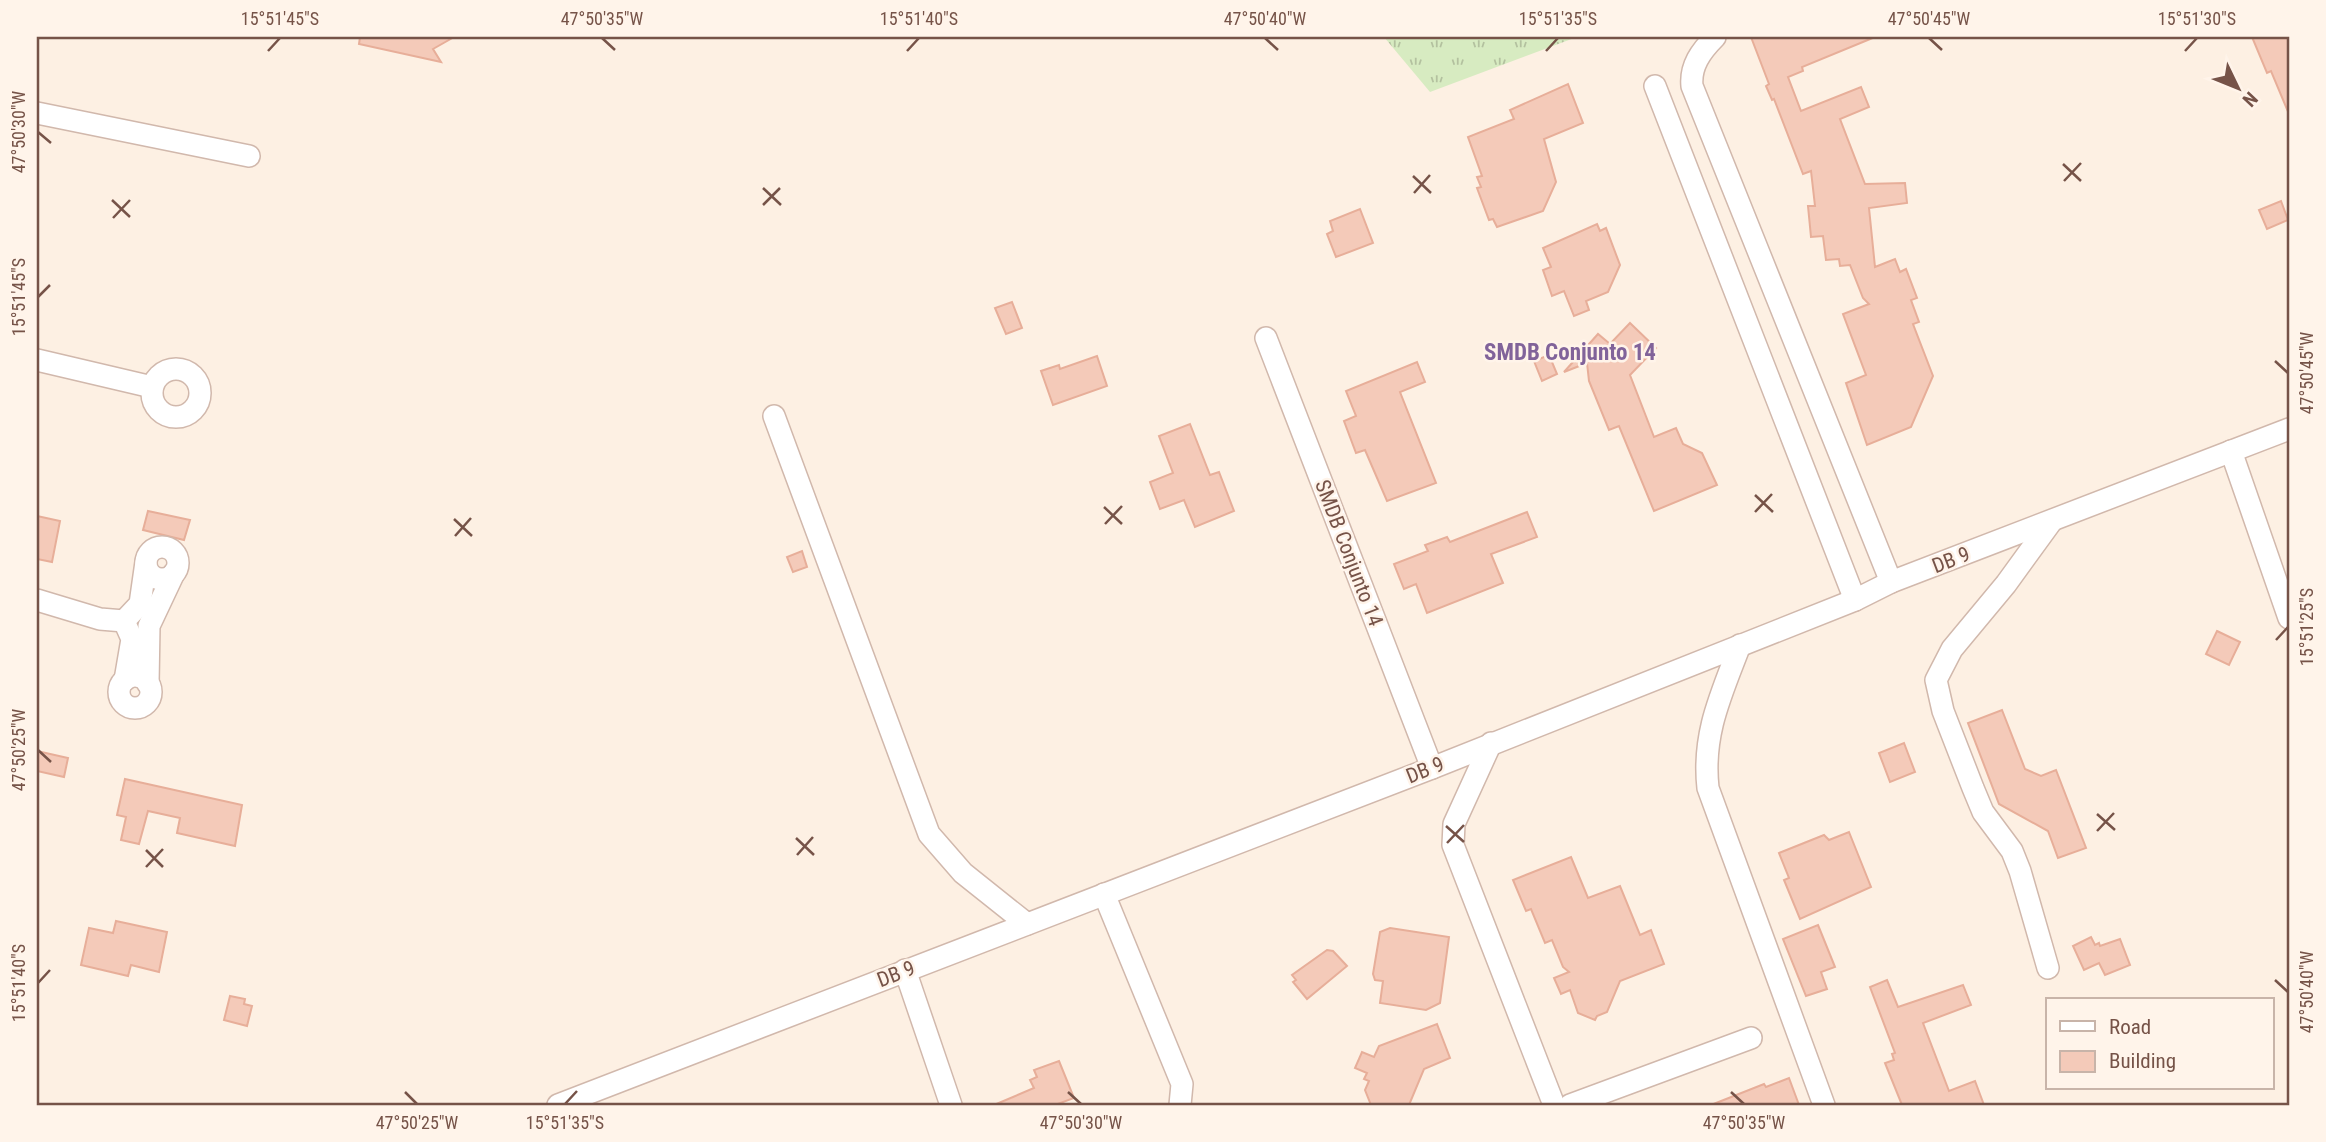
<svg xmlns="http://www.w3.org/2000/svg" width="2326" height="1142" font-family="'Roboto Condensed',sans-serif">
<style>
.park{fill:url(#park-tufts)}
.building{fill:#f4cab9;stroke:#e7ae99;stroke-width:2}
.lines{fill:none;stroke-linecap:round;stroke-linejoin:round}
.minor-casing{stroke:#d1b8ac;stroke-width:24}
.minor{stroke:#fff;stroke-width:21}
.ticks{fill:none;stroke:#765348;stroke-width:2.5}
.labels{text-anchor:middle;stroke-width:5;stroke-linejoin:round;paint-order:stroke}
.street-label{font-size:21px;fill:#765348;stroke:#fff4ea}
.neighbourhood-label{font-size:23px;font-weight:bold;fill:#81639a;stroke:#fff4ea}
.neatline{fill:none;stroke:#765348;stroke-width:2.5}
.ticks-label{font-size:18px;text-anchor:middle;fill:#765348}
</style>
<defs>
<pattern id="park-tufts" width="24" height="20" patternUnits="userSpaceOnUse" patternTransform="scale(1.75)"><rect width="24" height="20" fill="#d7ebc1"/><path d="M3 7l-1-3M5 7V3M7 7l1-3M15 17l-1-3M17 17v-4M19 17l1-3" fill="none" stroke="#b3c19f"/></pattern>
</defs>
<rect width="100%" height="100%" fill="#fdf0e3"/>
<path class="park" d="M 1384,37 L 1577,37 L 1430,92 Z"/>
<g class="building">
<path d="M 360,37 L 454,37 L 433,49 L 441,62 L 359,44 Z"/>
<path d="M 1751,37 L 1875,37 L 1802,67 L 1803,71 L 1788,77 L 1801,111 L 1861,87 L 1869,107 L 1840,119 L 1865,184 L 1905,183 L 1907,203 L 1869,208 L 1875,267 L 1895,259 L 1900,272 L 1906,269 L 1917,298 L 1911,300 L 1919,322 L 1913,324 L 1933,376 L 1911,427 L 1867,445 L 1846,383 L 1866,375 L 1843,314 L 1869,304 L 1863,298 L 1850,265 L 1840,266 L 1839,259 L 1826,260 L 1823,236 L 1811,237 L 1808,206 L 1815,206 L 1811,171 L 1803,174 L 1774,99 L 1772,100 L 1766,86 L 1769,84 Z"/>
<path d="M 2252,37 L 2289,37 L 2289,114 L 2271,71 L 2267,73 Z"/>
<path d="M 1568,84 L 1583,123 L 1544,139 L 1556,182 L 1543,211 L 1497,227 L 1493,219 L 1489,220 L 1477,188 L 1481,187 L 1477,177 L 1482,176 L 1468,137 L 1514,119 L 1510,110 Z"/>
<path d="M 2281,201 L 2288,220 L 2267,229 L 2259,210 Z"/>
<path d="M 1360,209 L 1373,243 L 1336,257 L 1327,234 L 1333,231 L 1330,221 Z"/>
<path d="M 1597,224 L 1600,231 L 1606,228 L 1620,265 L 1608,292 L 1586,301 L 1589,310 L 1574,316 L 1564,291 L 1552,296 L 1543,270 L 1551,267 L 1543,248 Z"/>
<path d="M 1012,302 L 1022,328 L 1006,334 L 995,308 Z"/>
<path d="M 1630,323 L 1656,348 L 1630,375 L 1654,437 L 1676,428 L 1683,444 L 1702,453 L 1717,485 L 1654,511 L 1619,426 L 1609,430 L 1589,381 L 1587,363 L 1564,372 L 1598,334 L 1610,344 Z"/>
<path d="M 1549,355 L 1557,374 L 1542,381 L 1534,361 Z"/>
<path d="M 1097,356 L 1107,386 L 1053,405 L 1041,371 L 1059,365 L 1060,369 Z"/>
<path d="M 1417,362 L 1425,382 L 1400,392 L 1436,483 L 1387,501 L 1365,450 L 1356,453 L 1344,421 L 1356,416 L 1346,391 Z"/>
<path d="M 1190,424 L 1210,475 L 1219,472 L 1234,511 L 1195,527 L 1184,500 L 1160,509 L 1150,482 L 1173,473 L 1159,436 Z"/>
<path d="M 148,511 L 190,520 L 184,540 L 143,530 Z"/>
<path d="M 1527,512 L 1537,537 L 1491,554 L 1503,583 L 1427,613 L 1416,584 L 1404,589 L 1394,564 L 1428,551 L 1425,545 L 1447,537 L 1450,542 Z"/>
<path d="M 37,516 L 60,521 L 52,562 L 37,559 Z"/>
<path d="M 802,551 L 807,567 L 793,572 L 787,557 Z"/>
<path d="M 2217,631 L 2240,642 L 2229,665 L 2206,654 Z"/>
<path d="M 2002,710 L 2025,769 L 2041,776 L 2056,770 L 2086,848 L 2058,858 L 2048,831 L 1999,804 L 1968,723 Z"/>
<path d="M 1904,743 L 1915,772 L 1890,782 L 1879,753 Z"/>
<path d="M 37,751 L 68,758 L 64,777 L 37,771 Z"/>
<path d="M 125,779 L 242,805 L 235,846 L 177,833 L 180,818 L 148,811 L 139,844 L 121,840 L 126,817 L 117,815 Z"/>
<path d="M 1849,832 L 1871,887 L 1800,919 L 1784,880 L 1789,878 L 1779,853 L 1824,835 L 1829,840 Z"/>
<path d="M 1571,857 L 1588,898 L 1620,886 L 1640,935 L 1651,930 L 1664,964 L 1620,981 L 1607,1012 L 1597,1016 L 1595,1020 L 1578,1013 L 1570,990 L 1561,994 L 1554,978 L 1569,972 L 1563,967 L 1552,940 L 1545,943 L 1531,909 L 1526,911 L 1513,880 Z"/>
<path d="M 116,921 L 167,932 L 159,972 L 131,965 L 128,976 L 81,965 L 89,928 L 113,933 Z"/>
<path d="M 1818,925 L 1835,967 L 1821,972 L 1827,989 L 1806,996 L 1783,939 Z"/>
<path d="M 1390,928 L 1449,937 L 1440,1003 L 1426,1010 L 1380,1003 L 1383,981 L 1375,980 L 1373,974 L 1380,932 Z"/>
<path d="M 2091,937 L 2095,945 L 2099,943 L 2100,946 L 2120,939 L 2130,965 L 2105,975 L 2099,963 L 2084,970 L 2073,946 Z"/>
<path d="M 1327,950 L 1333,951 L 1347,966 L 1307,999 L 1293,982 L 1296,980 L 1292,975 Z"/>
<path d="M 1887,980 L 1898,1007 L 1963,985 L 1971,1005 L 1923,1023 L 1949,1091 L 1975,1081 L 1984,1105 L 1902,1105 L 1885,1063 L 1894,1060 L 1892,1054 L 1895,1053 L 1870,987 Z"/>
<path d="M 230,996 L 245,999 L 244,1004 L 252,1006 L 247,1026 L 224,1020 Z"/>
<path d="M 1437,1024 L 1450,1058 L 1424,1069 L 1409,1105 L 1371,1105 L 1365,1090 L 1369,1081 L 1364,1079 L 1367,1073 L 1355,1068 L 1362,1052 L 1374,1057 L 1379,1046 Z"/>
<path d="M 1059,1061 L 1074,1098 L 1055,1105 L 994,1105 L 1034,1088 L 1030,1080 L 1037,1077 L 1034,1070 Z"/>
<path d="M 1789,1078 L 1799,1105 L 1711,1105 L 1764,1084 L 1766,1087 Z"/>
</g>
<g class="lines">
<g class="minor-casing">
<g id="minor">
<path d="M 1715,37 C 1701,51 1690,66 1692,86 L 1891,582"/>
<path d="M 1655,86 L 1855,600"/>
<path d="M 37,113 L 249,156"/>
<path d="M 1266,338 L 1432,768"/>
<path d="M 37,360 L 152,387"/>
<circle cx="176" cy="393" r="24"/>
<path d="M 774,416 L 929,834 L 963,873 L 1027,924"/>
<path d="M 2231,451 L 2289,618"/>
<circle cx="162" cy="563" r="16"/>
<path d="M 37,600 L 100,619 L 124,621 L 132,639 L 125,680"/>
<path d="M 124,621 L 140,604 L 146,562"/>
<path d="M 1740,645 C 1721,695 1702,734 1708,788 L 1824,1105"/>
<circle cx="135" cy="692" r="16"/>
<path d="M 148,684 L 149,626 L 174,573"/>
<path d="M 1491,743 L 1454,824 L 1453,845 L 1554,1105"/>
<path d="M 1104,894 L 1182,1084 L 1180,1105"/>
<path d="M 2048,968 L 2020,871 L 2012,851 L 1983,812 L 1973,788 L 1943,711 L 1936,680 L 1952,649 L 2006,584 L 2051,522"/>
<path d="M 905,970 L 951,1105"/>
<path d="M 558,1105 L 1432,768 L 1855,600 L 1891,582 L 2289,429"/>
<path d="M 1570,1105 L 1751,1038"/>
</g>
</g>
<use href="#minor" class="minor"/>
</g>
<path class="ticks" d="M 602,38 L 615,50M 1265,38 L 1278,50M 1929,38 L 1942,50M 268,51 L 280,38M 907,51 L 919,38M 1546,51 L 1558,38M 2185,51 L 2197,38M 38,132 L 51,143M 2063,164 L 2081,181M 1413,176 L 1431,193M 2064,181 L 2081,163M 763,188 L 781,205M 1414,193 L 1430,175M 112,200 L 130,217M 763,205 L 780,188M 113,218 L 130,200M 38,297 L 50,285M 2275,361 L 2288,373M 1755,495 L 1773,512M 1104,507 L 1122,524M 1755,512 L 1772,494M 454,519 L 472,536M 1105,524 L 1122,506M 455,536 L 471,518M 2276,640 L 2288,627M 38,750 L 51,762M 2097,814 L 2115,830M 1446,826 L 1464,842M 2097,831 L 2114,813M 796,838 L 814,855M 1447,843 L 1464,825M 146,850 L 163,867M 797,855 L 813,837M 146,867 L 163,849M 2275,980 L 2288,992M 38,983 L 50,970M 405,1092 L 417,1104M 1068,1092 L 1081,1104M 1731,1092 L 1744,1104M 565,1104 L 577,1091"/>
<g class="labels">
<g class="street-label">
<text transform="translate(1349 553) rotate(69)" y="7">SMDB Conjunto 14</text>
<text transform="translate(1951 560) rotate(-21)" y="7">DB 9</text>
<text transform="translate(1425 770) rotate(-22)" y="7">DB 9</text>
<text transform="translate(896 974) rotate(-21)" y="7">DB 9</text>
</g>
<g class="neighbourhood-label">
<text x="1570" y="360">SMDB Conjunto 14</text>
</g>
</g>
<rect width="2326" height="1142" fill="none" stroke="#fff4ea" stroke-width="77"/>
<rect x="2046" y="998" width="228" height="91" fill="#fff4ea" stroke="#c8b4a9" stroke-width="2"/>
<rect x="2060" y="1021" width="35" height="10" fill="#ffffff" stroke="#c8b4a9" stroke-width="2"/>
<text x="2109" y="1034" font-size="21" fill="#765348">Road</text>
<rect x="2060" y="1051" width="35" height="21" fill="#f4cab9" stroke="#c8b4a9" stroke-width="2"/>
<text x="2109" y="1068" font-size="21" fill="#765348">Building</text>
<g transform="translate(2238 88) rotate(133)" stroke="#fff4ea" stroke-width="5" paint-order="stroke">
<path d="M0-5L12 26L0 18L-12 26Z" fill="#765348"/>
<text y="-10" font-size="19" font-weight="bold" text-anchor="middle" fill="#765348">N</text>
</g>
<rect x="38" y="38" width="2250" height="1066" class="neatline"/>
<g class="ticks-label">
<text x="280" y="25">15°51'45"S</text>
<text x="602" y="25">47°50'35"W</text>
<text x="919" y="25">15°51'40"S</text>
<text x="1265" y="25">47°50'40"W</text>
<text x="1558" y="25">15°51'35"S</text>
<text x="1929" y="25">47°50'45"W</text>
<text x="2197" y="25">15°51'30"S</text>
<text transform="translate(19 132) rotate(-90)" y="6">47°50'30"W</text>
<text transform="translate(19 297) rotate(-90)" y="6">15°51'45"S</text>
<text transform="translate(2307 373) rotate(-90)" y="6">47°50'45"W</text>
<text transform="translate(2307 627) rotate(-90)" y="6">15°51'25"S</text>
<text transform="translate(19 750) rotate(-90)" y="6">47°50'25"W</text>
<text transform="translate(19 983) rotate(-90)" y="6">15°51'40"S</text>
<text transform="translate(2307 992) rotate(-90)" y="6">47°50'40"W</text>
<text x="417" y="1129">47°50'25"W</text>
<text x="565" y="1129">15°51'35"S</text>
<text x="1081" y="1129">47°50'30"W</text>
<text x="1744" y="1129">47°50'35"W</text>
</g>
</svg>
